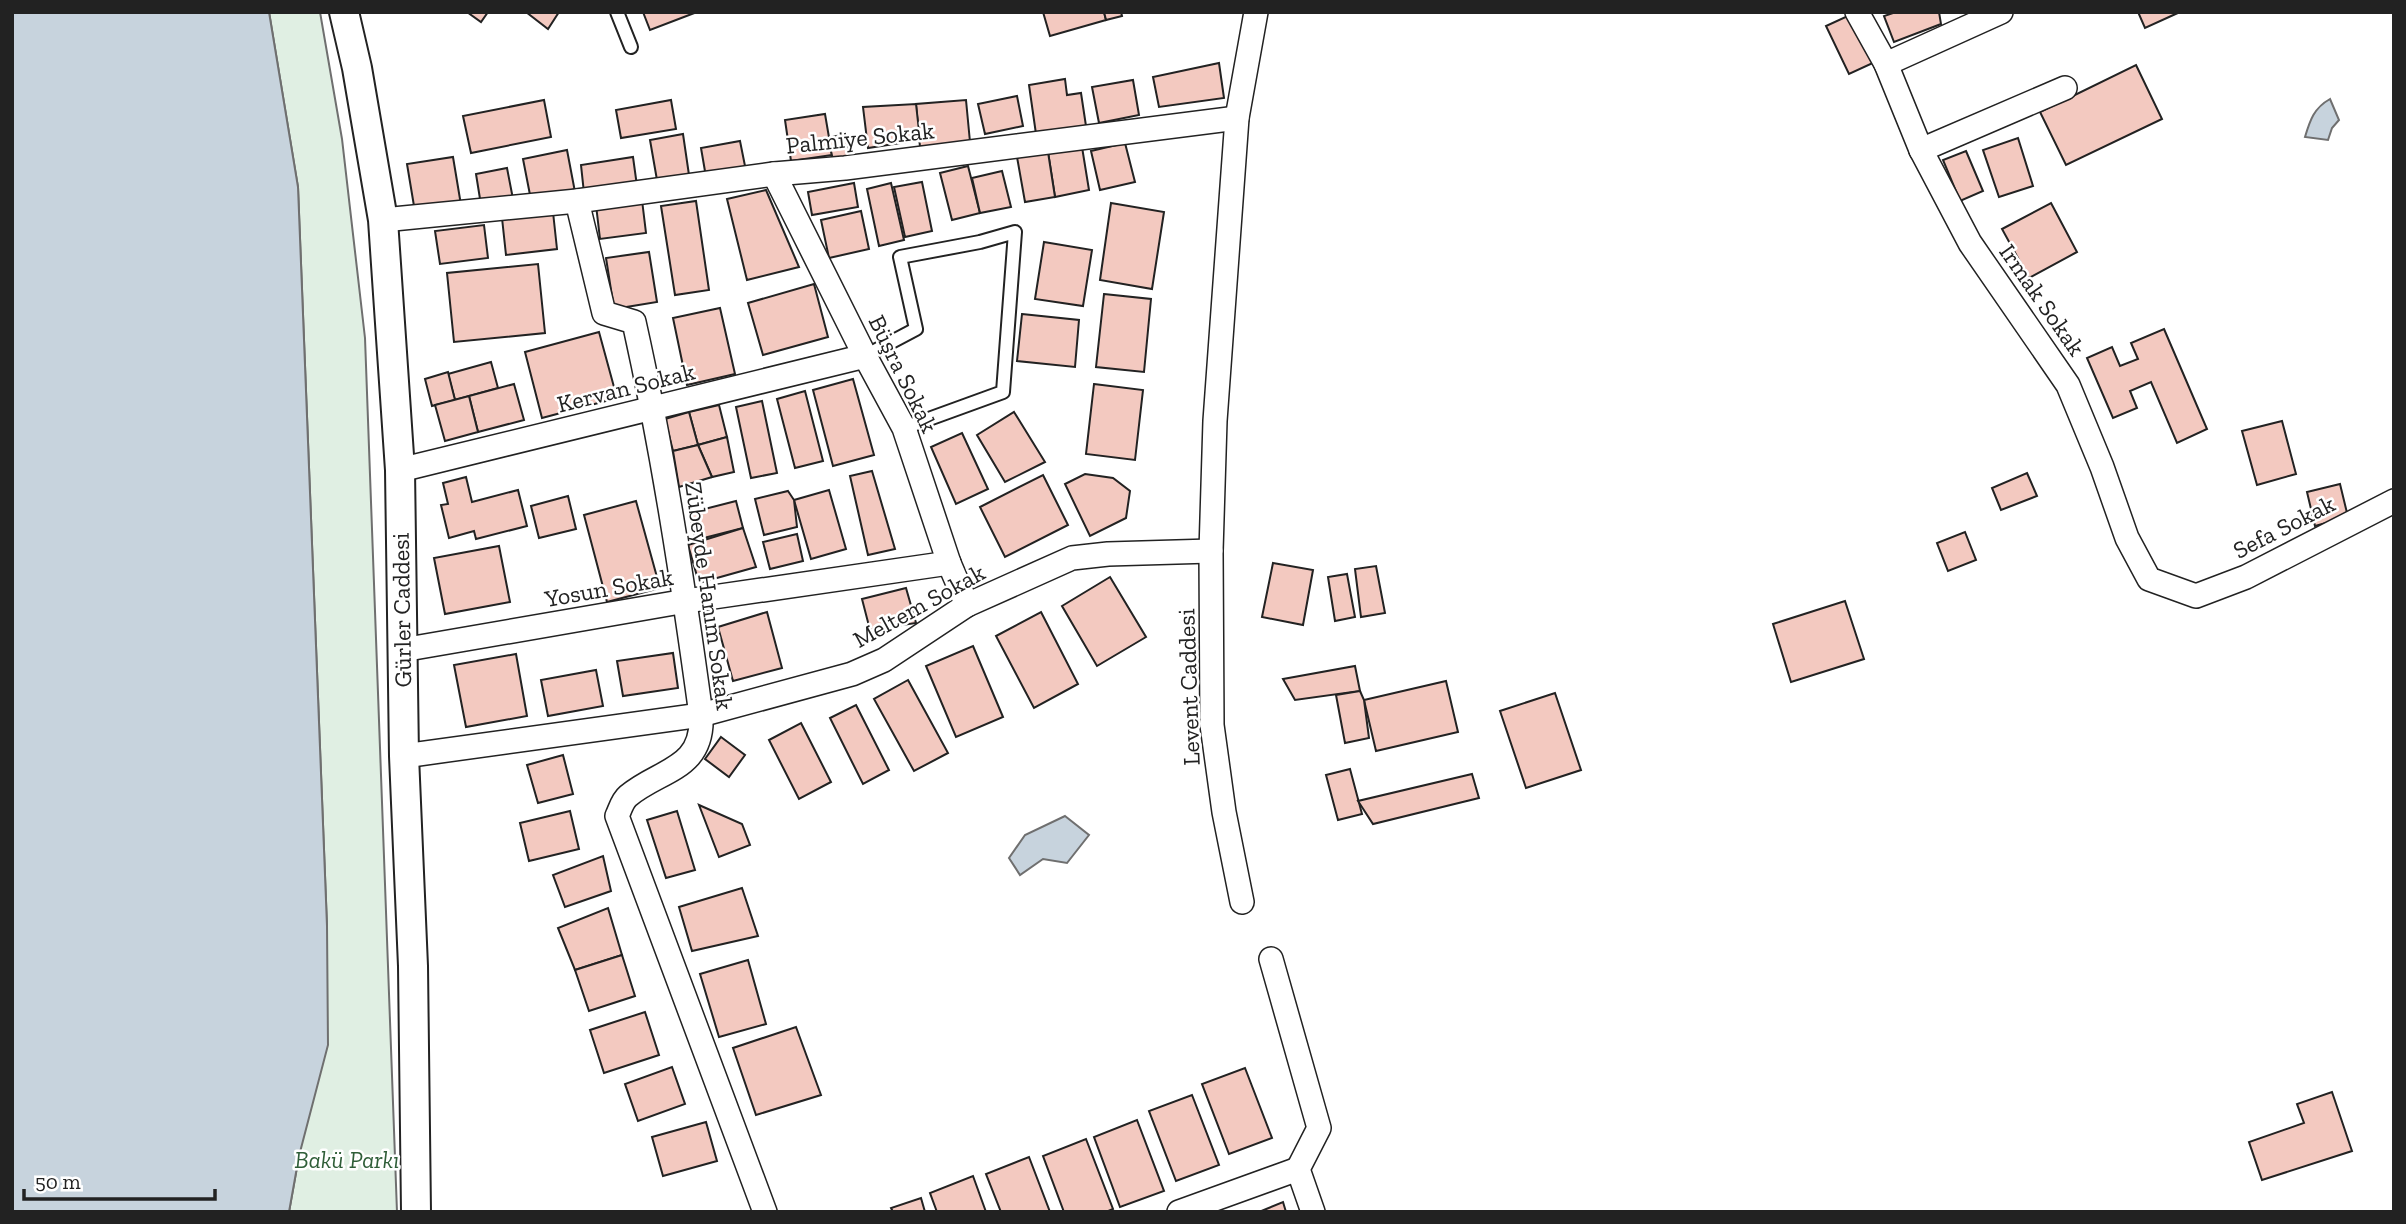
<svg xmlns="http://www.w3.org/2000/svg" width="2406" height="1224" font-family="'Zilla Slab',serif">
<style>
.green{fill:#e0efe3;stroke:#6f6f6f;stroke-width:2}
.water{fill:#c7d3dd;stroke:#6f6f6f;stroke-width:2}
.building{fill:#f3c9c0;stroke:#222;stroke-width:2}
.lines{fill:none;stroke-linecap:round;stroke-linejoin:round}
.service-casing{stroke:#222;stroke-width:16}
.minor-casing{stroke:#222;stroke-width:26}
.tertiary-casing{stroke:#222;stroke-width:32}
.service{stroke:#fff;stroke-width:12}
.minor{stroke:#fff;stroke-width:23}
.tertiary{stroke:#fff;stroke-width:28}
.labels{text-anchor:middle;stroke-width:5;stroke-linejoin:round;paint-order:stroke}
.street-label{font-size:24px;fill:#222;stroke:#fff}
.park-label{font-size:24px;font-style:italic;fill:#2f5e38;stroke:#fff}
</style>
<rect width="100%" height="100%" fill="#fff"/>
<path class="green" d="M 269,12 L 320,12 L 342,139 L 365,338 L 397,1212 L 289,1212 L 299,1156 L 327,926 L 298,187 Z"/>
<g class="water">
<path d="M 12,12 L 269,12 L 298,187 L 327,926 L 328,1045 L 299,1156 L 289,1212 L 12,1212 Z"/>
<path d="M 2330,99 L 2339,120 L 2332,128 L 2328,140 L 2305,137 C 2310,120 2314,108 2330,99 Z"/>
<path d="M 1065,816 L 1089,835 L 1067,863 L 1043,859 L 1020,875 L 1009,858 L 1025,835 Z"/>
</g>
<g class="building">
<path d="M 467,12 L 488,12 L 481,22 Z"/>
<path d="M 526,12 L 559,12 L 548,29 Z"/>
<path d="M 643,12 L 697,12 L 650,30 Z"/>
<path d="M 1043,12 L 1104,12 L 1106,20 L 1050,36 Z"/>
<path d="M 1104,12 L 1121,12 L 1122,16 L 1106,20 Z"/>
<path d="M 1896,12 L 1939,12 L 1941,24 L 1894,42 L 1884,16 Z"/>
<path d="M 2138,12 L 2180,12 L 2145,28 Z"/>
<path d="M 1852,14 L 1875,62 L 1849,74 L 1826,26 Z"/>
<path d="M 1219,63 L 1224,98 L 1159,107 L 1153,77 Z"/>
<path d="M 2136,65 L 2162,119 L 2066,165 L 2040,112 Z"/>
<path d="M 1065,79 L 1067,95 L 1081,93 L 1086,126 L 1036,134 L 1029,85 Z"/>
<path d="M 1133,80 L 1139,115 L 1099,123 L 1092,87 Z"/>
<path d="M 1017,96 L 1023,126 L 985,134 L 978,104 Z"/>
<path d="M 544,100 L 551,137 L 471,153 L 463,116 Z"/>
<path d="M 671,100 L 676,129 L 621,138 L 616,110 Z"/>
<path d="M 966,100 L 970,142 L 920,147 L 916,104 Z"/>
<path d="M 916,104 L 920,140 L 868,148 L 863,107 Z"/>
<path d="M 825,114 L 832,155 L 791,161 L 785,120 Z"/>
<path d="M 683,134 L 689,175 L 657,180 L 650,140 Z"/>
<path d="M 845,134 L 850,156 L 833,160 L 828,138 Z"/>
<path d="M 2018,138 L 2033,186 L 1999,197 L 1983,150 Z"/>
<path d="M 740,141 L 746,171 L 706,177 L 701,148 Z"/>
<path d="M 1125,143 L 1135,182 L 1100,190 L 1091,151 Z"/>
<path d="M 1082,147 L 1089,190 L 1055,197 L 1048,152 Z"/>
<path d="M 567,150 L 575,192 L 531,200 L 523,159 Z"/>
<path d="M 1966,151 L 1983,191 L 1960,201 L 1943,160 Z"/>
<path d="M 1048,152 L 1055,197 L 1025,202 L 1017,157 Z"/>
<path d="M 453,157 L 461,205 L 415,212 L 407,164 Z"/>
<path d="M 633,157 L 637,186 L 584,193 L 581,165 Z"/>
<path d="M 968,166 L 980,213 L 952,220 L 940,173 Z"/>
<path d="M 507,168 L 513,199 L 481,205 L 476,174 Z"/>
<path d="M 1002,171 L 1011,207 L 980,213 L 972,178 Z"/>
<path d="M 922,182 L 932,231 L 905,237 L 894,187 Z"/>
<path d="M 854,183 L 858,207 L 812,215 L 808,192 Z"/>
<path d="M 891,183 L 904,240 L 879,246 L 867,189 Z"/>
<path d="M 766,190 L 799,267 L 747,280 L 727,199 Z"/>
<path d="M 642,200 L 646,233 L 600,239 L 596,205 Z"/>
<path d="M 696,201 L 709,290 L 675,295 L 661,206 Z"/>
<path d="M 1111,203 L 1164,212 L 1152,289 L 1100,280 Z"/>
<path d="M 2051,203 L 2077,252 L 2029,278 L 2002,229 Z"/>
<path d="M 861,211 L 869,249 L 829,258 L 821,220 Z"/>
<path d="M 553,212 L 557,249 L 506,255 L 502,218 Z"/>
<path d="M 484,225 L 488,258 L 440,264 L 435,231 Z"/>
<path d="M 1044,242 L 1092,250 L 1083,306 L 1035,299 Z"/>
<path d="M 649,252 L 657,302 L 614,309 L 606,258 Z"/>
<path d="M 538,264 L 545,333 L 454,342 L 447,273 Z"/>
<path d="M 814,284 L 828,337 L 763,355 L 748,303 Z"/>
<path d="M 1104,294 L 1151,299 L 1144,372 L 1096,367 Z"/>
<path d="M 720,308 L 735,374 L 687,385 L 673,318 Z"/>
<path d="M 1022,314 L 1079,320 L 1075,367 L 1017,361 Z"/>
<path d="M 2164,329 L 2207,429 L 2177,443 L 2151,382 L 2130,391 L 2137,408 L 2113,418 L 2087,358 L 2112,347 L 2120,366 L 2138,359 L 2131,343 Z"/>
<path d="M 599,332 L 617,398 L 542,418 L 525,352 Z"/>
<path d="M 491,362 L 498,388 L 455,400 L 448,374 Z"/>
<path d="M 448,372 L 455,400 L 432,406 L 425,379 Z"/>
<path d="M 853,379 L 874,455 L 833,466 L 813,390 Z"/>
<path d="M 514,384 L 524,420 L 478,432 L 469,396 Z"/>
<path d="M 1094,384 L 1143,390 L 1135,460 L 1086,454 Z"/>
<path d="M 805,391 L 823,461 L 795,468 L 777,399 Z"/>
<path d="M 469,396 L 478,432 L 445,441 L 435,405 Z"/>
<path d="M 762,401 L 777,473 L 751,478 L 736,407 Z"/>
<path d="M 719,405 L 727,437 L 698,445 L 689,412 Z"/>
<path d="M 689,412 L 698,445 L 673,451 L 665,419 Z"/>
<path d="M 1014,412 L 1045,462 L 1005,482 L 977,435 Z"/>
<path d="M 2282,421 L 2296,474 L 2257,485 L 2242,431 Z"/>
<path d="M 962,433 L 988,489 L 956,504 L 931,447 Z"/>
<path d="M 727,437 L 734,472 L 712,477 L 698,445 Z"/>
<path d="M 698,445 L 712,477 L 679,487 L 673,451 Z"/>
<path d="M 872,471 L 895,549 L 868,555 L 850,476 Z"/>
<path d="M 2027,473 L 2037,496 L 2001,510 L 1992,488 Z"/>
<path d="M 1085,474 L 1113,478 L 1130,491 L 1126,518 L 1090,536 L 1065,484 Z"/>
<path d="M 1043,475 L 1068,525 L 1005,557 L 980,507 Z"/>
<path d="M 466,477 L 472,502 L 518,490 L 527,526 L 476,539 L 474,531 L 449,538 L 441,505 L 448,504 L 443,483 Z"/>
<path d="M 2340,484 L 2348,517 L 2315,526 L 2307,492 Z"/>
<path d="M 829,490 L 846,549 L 811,559 L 794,500 Z"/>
<path d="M 788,491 L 794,500 L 797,527 L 764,535 L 755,499 Z"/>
<path d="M 568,496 L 576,529 L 539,538 L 531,506 Z"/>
<path d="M 636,501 L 660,588 L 607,602 L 584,515 Z"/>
<path d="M 736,501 L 743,528 L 696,540 L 689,513 Z"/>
<path d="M 743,528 L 756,567 L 699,583 L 688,545 Z"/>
<path d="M 1965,532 L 1976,560 L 1948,571 L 1937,543 Z"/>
<path d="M 797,534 L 803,561 L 770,569 L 763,542 Z"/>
<path d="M 499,546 L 510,602 L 445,614 L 434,558 Z"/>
<path d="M 1273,563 L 1313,570 L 1303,625 L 1262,617 Z"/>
<path d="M 1376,566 L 1385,613 L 1361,617 L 1355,569 Z"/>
<path d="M 1347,574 L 1355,617 L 1335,621 L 1328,577 Z"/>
<path d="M 1110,577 L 1146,637 L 1097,666 L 1062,606 Z"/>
<path d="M 906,588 L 916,623 L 870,630 L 862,599 Z"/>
<path d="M 1845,601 L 1864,659 L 1791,682 L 1773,624 Z"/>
<path d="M 767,612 L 782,668 L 733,681 L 718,627 Z"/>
<path d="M 1041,612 L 1078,684 L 1034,708 L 996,636 Z"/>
<path d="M 973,646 L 1003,717 L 956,737 L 926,666 Z"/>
<path d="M 673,653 L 678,688 L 623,696 L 617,661 Z"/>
<path d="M 516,654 L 527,716 L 466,727 L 454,665 Z"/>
<path d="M 1355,666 L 1360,691 L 1295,700 L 1283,679 Z"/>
<path d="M 596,670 L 603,706 L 548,716 L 541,680 Z"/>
<path d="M 908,680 L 948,753 L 914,771 L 874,699 Z"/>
<path d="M 1446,681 L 1458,732 L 1376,751 L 1364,700 Z"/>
<path d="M 1360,691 L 1364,700 L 1369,738 L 1345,743 L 1336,695 Z"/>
<path d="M 1555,693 L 1581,770 L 1526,788 L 1500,711 Z"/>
<path d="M 856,705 L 889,770 L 863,784 L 830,718 Z"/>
<path d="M 801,723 L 831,782 L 799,799 L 769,740 Z"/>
<path d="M 721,737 L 745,755 L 729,777 L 705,759 Z"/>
<path d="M 563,755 L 573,794 L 538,803 L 527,765 Z"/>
<path d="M 1350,769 L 1362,814 L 1338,820 L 1326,775 Z"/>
<path d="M 1472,774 L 1479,798 L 1373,824 L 1358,801 Z"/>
<path d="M 699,805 L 742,824 L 750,845 L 719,857 Z"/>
<path d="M 570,811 L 579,849 L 529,861 L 520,823 Z"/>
<path d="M 677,811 L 695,870 L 666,878 L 647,820 Z"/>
<path d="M 603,856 L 611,891 L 565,907 L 553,875 Z"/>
<path d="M 742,888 L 758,936 L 692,951 L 679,907 Z"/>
<path d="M 608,908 L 622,955 L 575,970 L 558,928 Z"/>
<path d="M 622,955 L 635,996 L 589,1011 L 575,970 Z"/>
<path d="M 748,960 L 766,1024 L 719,1037 L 700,974 Z"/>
<path d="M 645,1012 L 659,1055 L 604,1073 L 590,1030 Z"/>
<path d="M 796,1027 L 821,1095 L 756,1115 L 733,1048 Z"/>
<path d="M 672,1067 L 685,1104 L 638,1121 L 625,1084 Z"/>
<path d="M 1245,1068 L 1272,1138 L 1229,1154 L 1202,1084 Z"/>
<path d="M 2332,1092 L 2352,1151 L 2262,1180 L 2249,1142 L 2304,1123 L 2297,1104 Z"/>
<path d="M 1192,1095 L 1219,1165 L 1176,1181 L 1149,1111 Z"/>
<path d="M 1137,1120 L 1164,1191 L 1120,1207 L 1094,1137 Z"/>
<path d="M 706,1122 L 717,1161 L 663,1176 L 652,1137 Z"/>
<path d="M 1086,1139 L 1113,1209 L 1106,1212 L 1064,1212 L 1043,1156 Z"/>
<path d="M 1029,1157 L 1050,1212 L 1001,1212 L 986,1174 Z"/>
<path d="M 973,1176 L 986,1212 L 937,1212 L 930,1193 Z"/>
<path d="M 921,1198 L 925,1212 L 893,1212 L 891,1208 Z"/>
<path d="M 1283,1202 L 1286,1212 L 1259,1212 Z"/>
</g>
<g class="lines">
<g class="service-casing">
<g id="service">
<path d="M 617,12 L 631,47"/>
<path d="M 865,356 L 916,329 L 900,257 L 980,242 L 1015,232 L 1003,392 L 904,428"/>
</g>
</g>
<g class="minor-casing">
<g id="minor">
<path d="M 1857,12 L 1886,64 L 1921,150 L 1970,243 L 2068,385 L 2102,467 L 2127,538 L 2149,579 L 2196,596 L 2246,577 L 2394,501"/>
<path d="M 1886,64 L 2001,12"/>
<path d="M 1921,150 L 2065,88"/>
<path d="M 774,174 L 865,356 L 904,428 L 949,563 L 967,605"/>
<path d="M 577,201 L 604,313 L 634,322 C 663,452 683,583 701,715 C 704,770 660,769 628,796 C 622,801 620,810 617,816 L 765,1212"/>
<path d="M 383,220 L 577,201 L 774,174 L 845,168 L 1237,118"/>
<path d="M 400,470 L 865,356"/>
<path d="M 402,650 L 686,601 L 949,563"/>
<path d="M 404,756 L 701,715 L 852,674 L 884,660 L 967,605 L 1072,558 L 1108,554 L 1211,551"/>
<path d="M 1242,902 L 1224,812 L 1212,725 L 1211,551 L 1215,421 L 1237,118 L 1256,12"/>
<path d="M 1271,959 L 1319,1128 L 1298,1169 L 1313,1212"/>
<path d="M 1179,1212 L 1298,1169"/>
</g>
</g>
<g class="tertiary-casing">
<path id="tertiary" d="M 344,12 L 357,68 L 383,220 L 400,470 L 404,756 L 413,966 L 416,1212"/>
</g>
<use href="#service" class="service"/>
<use href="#minor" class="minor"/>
<use href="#tertiary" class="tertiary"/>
</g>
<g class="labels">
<g class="street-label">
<text transform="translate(860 138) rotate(-6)" y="8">Palmiye Sokak</text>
<text transform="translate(2042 300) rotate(55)" y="8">Irmak Sokak</text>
<text transform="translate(903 374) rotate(64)" y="8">Büşra Sokak</text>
<text transform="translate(626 388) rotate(-14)" y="8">Kervan Sokak</text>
<text transform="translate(2284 527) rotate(-27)" y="8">Sefa Sokak</text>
<text transform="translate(609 588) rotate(-10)" y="8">Yosun Sokak</text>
<text transform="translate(709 596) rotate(82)" y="8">Zübeyde Hanım Sokak</text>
<text transform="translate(919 606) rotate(-29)" y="8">Meltem Sokak</text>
<text transform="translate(402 610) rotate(-91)" y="8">Gürler Caddesi</text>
<text transform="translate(1189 687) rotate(-92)" y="8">Levent Caddesi</text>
</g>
<g class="park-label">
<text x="347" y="1168">Bakü Parkı</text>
</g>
</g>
<rect width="2406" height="1224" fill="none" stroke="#222222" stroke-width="28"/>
<path d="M24 1189v10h191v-10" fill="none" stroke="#222222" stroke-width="3.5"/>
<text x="35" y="1189" font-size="21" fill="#222222" stroke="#ffffff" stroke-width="5" paint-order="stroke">50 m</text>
</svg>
